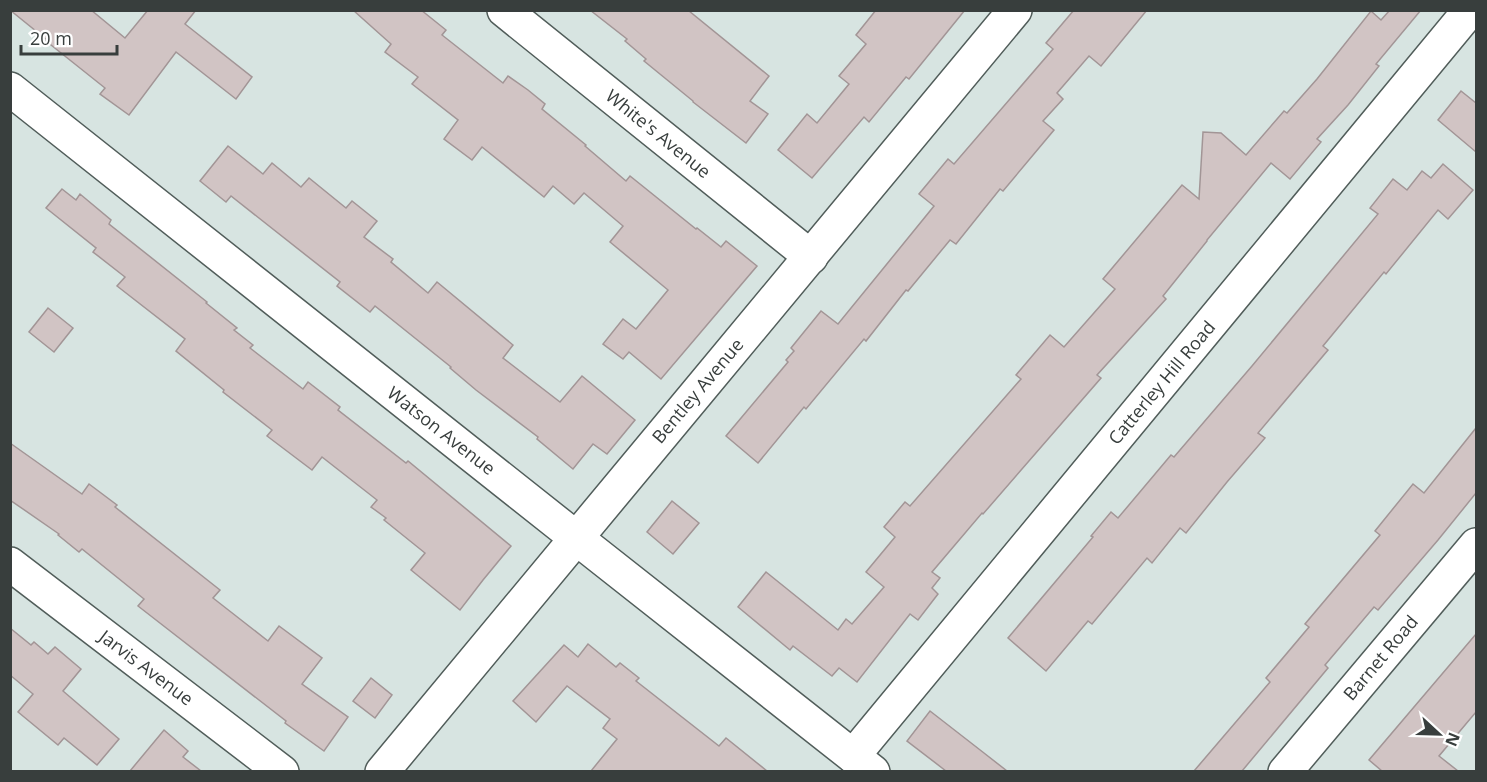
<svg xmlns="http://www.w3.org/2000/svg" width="1487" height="782" font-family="'Open Sans',sans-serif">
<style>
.building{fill:#d1c4c4;stroke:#a29596;stroke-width:1.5}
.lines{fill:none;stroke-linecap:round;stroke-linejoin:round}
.minor-casing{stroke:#515d5a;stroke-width:36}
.minor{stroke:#fff;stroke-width:33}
.labels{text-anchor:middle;stroke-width:5;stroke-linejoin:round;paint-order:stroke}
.street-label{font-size:18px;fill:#383e3d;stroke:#fff}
</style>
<rect width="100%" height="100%" fill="#d7e4e1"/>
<g class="building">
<path d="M 10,10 L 91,10 L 125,38 L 148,10 L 196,10 L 185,24 L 252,77 L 236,99 L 176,52 L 129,115 L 100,94 L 105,88 L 46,41 L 47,40 Z"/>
<path d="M 353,10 L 421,10 L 446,30 L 442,35 L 503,83 L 508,76 L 528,90 L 545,104 L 542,109 L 586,145 L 585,146 L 626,181 L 630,176 L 696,229 L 697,228 L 721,247 L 726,241 L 757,266 L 661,379 L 629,352 L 623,359 L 603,344 L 623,319 L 636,329 L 668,290 L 610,242 L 623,226 L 584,193 L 574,204 L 553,186 L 544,197 L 482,147 L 472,160 L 444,139 L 458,120 L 412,84 L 418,77 L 385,52 L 391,44 Z"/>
<path d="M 590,10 L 689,11 L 769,76 L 750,101 L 768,114 L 746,143 L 693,102 L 693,101 L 644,61 L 646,59 L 625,41 L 627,39 Z"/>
<path d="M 876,10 L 965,10 L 909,79 L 906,77 L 869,122 L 864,117 L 812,178 L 778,150 L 807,114 L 817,123 L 849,84 L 839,76 L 866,44 L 856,35 Z"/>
<path d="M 1074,10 L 1147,10 L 1101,66 L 1089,56 L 1057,93 L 1063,99 L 1043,121 L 1054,130 L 1003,191 L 1000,189 L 956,244 L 950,240 L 908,291 L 906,290 L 866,341 L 864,339 L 806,409 L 804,407 L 758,463 L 726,436 L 788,362 L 786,360 L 794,351 L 791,348 L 821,311 L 838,324 L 882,270 L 934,206 L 919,194 L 948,159 L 954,164 L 1053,49 L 1046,43 Z"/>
<path d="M 1390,10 L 1421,10 L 1376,64 L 1379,66 L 1348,105 L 1317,139 L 1321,142 L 1290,179 L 1271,163 L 1207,240 L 1207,241 L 1163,296 L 1166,299 L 1097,375 L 1101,378 L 983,514 L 982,513 L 932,572 L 940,578 L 932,588 L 938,594 L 918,620 L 910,614 L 857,682 L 839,668 L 832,676 L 793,646 L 790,650 L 738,607 L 766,572 L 838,630 L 846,619 L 852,624 L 884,587 L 866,572 L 895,537 L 884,527 L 905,502 L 910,506 L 1021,379 L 1016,375 L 1050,335 L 1064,347 L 1115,289 L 1103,279 L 1182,185 L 1199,199 L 1203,132 L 1221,133 L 1246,155 L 1284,111 L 1287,113 L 1317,79 L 1371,11 L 1381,20 Z"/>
<path d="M 1461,91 L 1476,103 L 1476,152 L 1438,120 Z"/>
<path d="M 228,146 L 263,174 L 272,163 L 301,187 L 309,178 L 346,208 L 352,201 L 377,221 L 364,237 L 393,259 L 391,262 L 428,293 L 437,282 L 513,345 L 503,358 L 560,402 L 582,376 L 635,420 L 607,454 L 593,444 L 573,469 L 537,439 L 538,437 L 476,390 L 450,368 L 451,367 L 375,306 L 370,312 L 337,286 L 340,282 L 231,196 L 226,202 L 200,181 Z"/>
<path d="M 1443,164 L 1473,190 L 1448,219 L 1438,210 L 1386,274 L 1384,272 L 1323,346 L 1328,350 L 1258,433 L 1265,438 L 1227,482 L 1186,533 L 1180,528 L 1152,563 L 1147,558 L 1092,624 L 1088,621 L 1046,671 L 1008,638 L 1093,537 L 1091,536 L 1111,512 L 1118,518 L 1171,455 L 1174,457 L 1252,366 L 1378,214 L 1370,208 L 1393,179 L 1407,190 L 1422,171 L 1431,178 Z"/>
<path d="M 62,189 L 76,200 L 80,194 L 111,220 L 109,224 L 207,302 L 206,303 L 237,328 L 234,330 L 253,345 L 250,348 L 303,389 L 308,382 L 340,407 L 338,410 L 406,463 L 408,461 L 511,546 L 483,580 L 460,610 L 411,570 L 425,553 L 384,520 L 386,518 L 371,507 L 377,500 L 322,457 L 312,470 L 267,436 L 272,430 L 223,392 L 224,390 L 176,351 L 185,339 L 117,286 L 125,277 L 93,252 L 96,248 L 46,208 Z"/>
<path d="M 48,308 L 73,328 L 54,352 L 29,332 Z"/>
<path d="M 1476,428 L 1476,493 L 1438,540 L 1378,610 L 1374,607 L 1325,665 L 1328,668 L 1242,771 L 1194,771 L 1270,682 L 1266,678 L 1309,627 L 1305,624 L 1380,535 L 1375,531 L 1413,484 L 1424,493 Z"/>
<path d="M 10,443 L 82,494 L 89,484 L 117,505 L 115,507 L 220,590 L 213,598 L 268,641 L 279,626 L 322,658 L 302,684 L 348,717 L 324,751 L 285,723 L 286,721 L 138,606 L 144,599 L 82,549 L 79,552 L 58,535 L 59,534 L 10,500 Z"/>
<path d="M 672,501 L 699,523 L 673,554 L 647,532 Z"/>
<path d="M 10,628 L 31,645 L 34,642 L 48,654 L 55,647 L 81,669 L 63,691 L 119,739 L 97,765 L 64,738 L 58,745 L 18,712 L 33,694 L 10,675 Z"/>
<path d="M 1476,634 L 1476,712 L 1439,756 L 1458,771 L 1382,771 L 1369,760 Z"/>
<path d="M 588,644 L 616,667 L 620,663 L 639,678 L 636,681 L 719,746 L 726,738 L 767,771 L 591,771 L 617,739 L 603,728 L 610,719 L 567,686 L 536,722 L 513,701 L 564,645 L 578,657 Z"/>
<path d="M 371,678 L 392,695 L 375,718 L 353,701 Z"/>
<path d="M 930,711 L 984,753 L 1007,771 L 946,771 L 907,741 Z"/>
<path d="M 164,730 L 188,751 L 183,757 L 201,771 L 130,771 Z"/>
</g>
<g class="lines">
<g class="minor-casing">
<g id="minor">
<path d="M 504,10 L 811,257"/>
<path d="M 10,89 L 575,537 L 873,772"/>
<path d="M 10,564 L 282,772"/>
<path d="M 853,756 L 1470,10"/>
<path d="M 382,772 C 592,517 805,265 1015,10"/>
<path d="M 1285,772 L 1476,545"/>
</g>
</g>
<use href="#minor" class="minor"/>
</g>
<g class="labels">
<g class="street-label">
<text transform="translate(658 134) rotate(39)" y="6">White's Avenue</text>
<text transform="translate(1162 383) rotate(-50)" y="6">Catterley Hill Road</text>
<text transform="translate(698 391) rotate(-50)" y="6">Bentley Avenue</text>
<text transform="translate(441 431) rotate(38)" y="6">Watson Avenue</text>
<text transform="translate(1381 658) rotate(-50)" y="6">Barnet Road</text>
<text transform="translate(146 668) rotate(37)" y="6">Jarvis Avenue</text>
</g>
</g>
<rect width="1487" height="782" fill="none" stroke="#383e3d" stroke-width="24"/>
<g transform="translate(1439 734) rotate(112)" stroke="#ffffff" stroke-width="4.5" paint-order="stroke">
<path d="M0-4.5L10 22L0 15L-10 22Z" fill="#383e3d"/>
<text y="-9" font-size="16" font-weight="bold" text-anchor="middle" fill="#383e3d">N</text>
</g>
<path d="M21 45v9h96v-9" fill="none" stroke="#383e3d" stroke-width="3"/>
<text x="30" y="45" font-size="18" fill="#383e3d" stroke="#ffffff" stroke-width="4.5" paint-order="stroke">20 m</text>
</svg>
